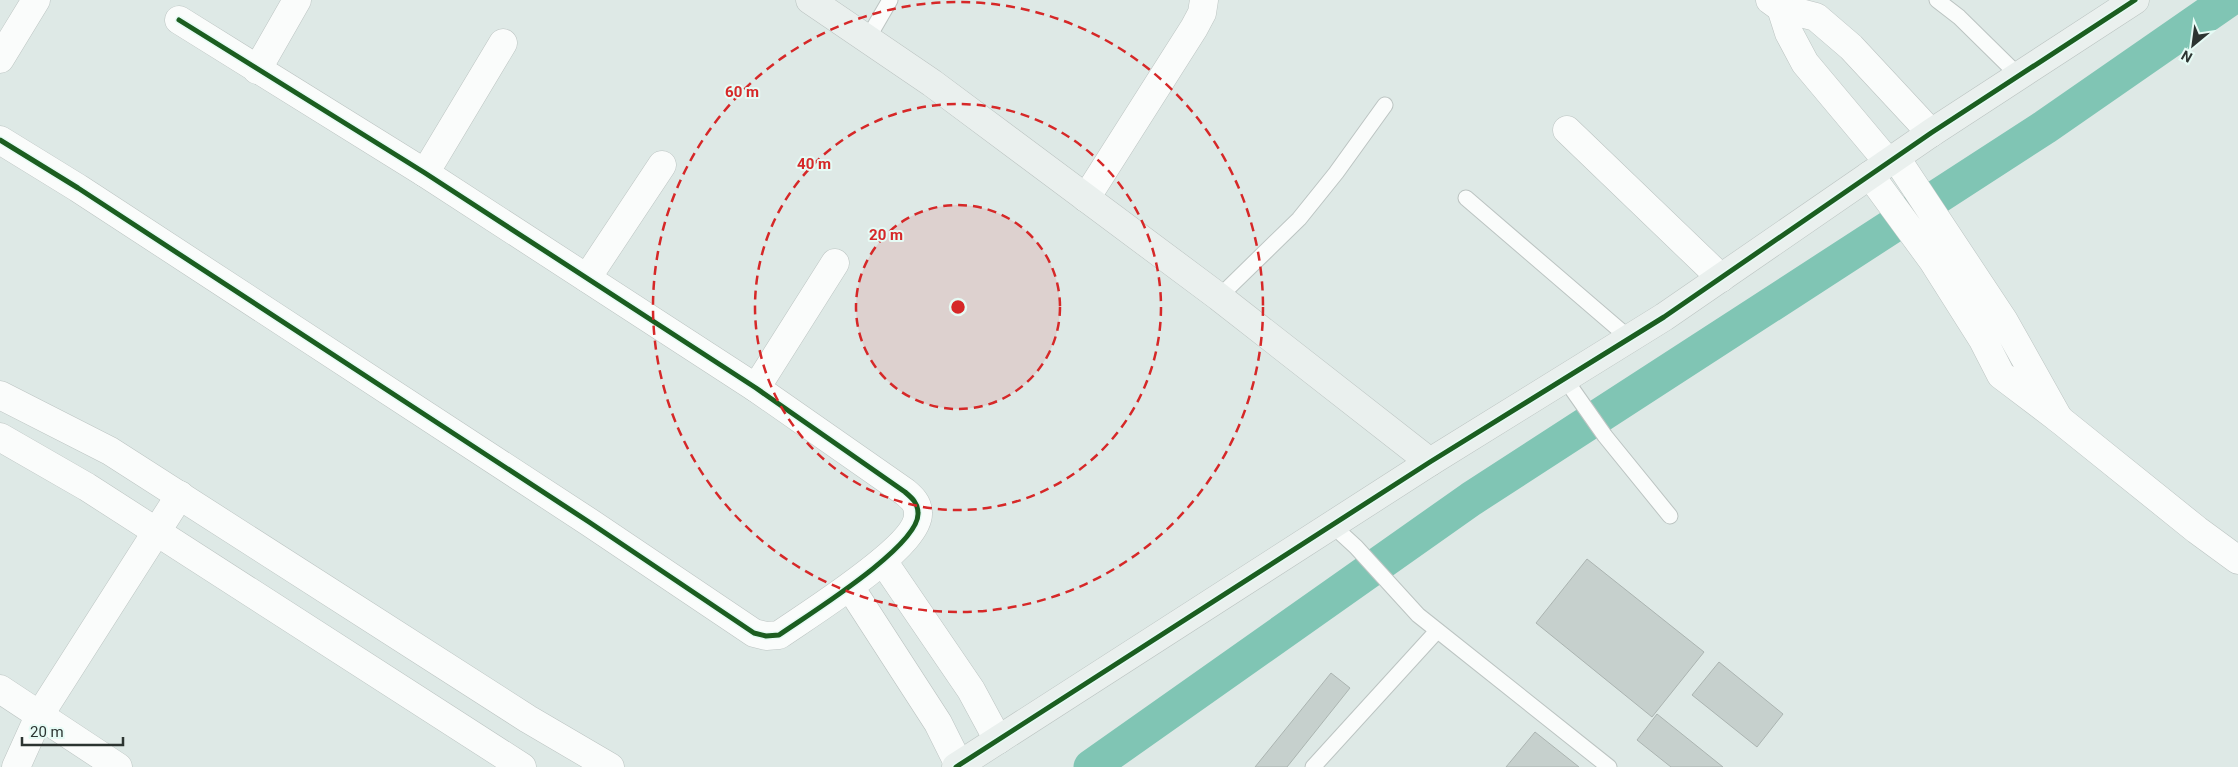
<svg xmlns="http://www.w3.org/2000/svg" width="2238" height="767" font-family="Roboto,sans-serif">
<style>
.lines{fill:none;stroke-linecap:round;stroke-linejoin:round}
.canal{stroke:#80c5b4;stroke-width:35}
.building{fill:#c6d0cd;stroke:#abb4b1}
.lane-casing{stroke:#bcc4c2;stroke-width:17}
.street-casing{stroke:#bcc4c2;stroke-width:29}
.secondary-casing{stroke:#bcc4c2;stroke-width:29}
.lane{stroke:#fafcfb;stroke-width:15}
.street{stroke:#fafcfb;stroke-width:28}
.secondary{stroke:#eaf0ee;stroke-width:28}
.cycleway-casing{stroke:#e6fbf5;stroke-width:8}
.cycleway{stroke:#1b5e20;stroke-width:5}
.ring{fill:none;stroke:#d62828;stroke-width:2.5;stroke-dasharray:9 6}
.centre{fill:#d62828;stroke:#e6fbf5;stroke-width:2.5}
.ring-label{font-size:15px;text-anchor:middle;font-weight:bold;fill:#d62828;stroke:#e6fbf5;stroke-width:4;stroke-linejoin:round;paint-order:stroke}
</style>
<rect width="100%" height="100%" fill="#dee9e6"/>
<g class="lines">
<path class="canal" d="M 1091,767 L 1471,499 L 2045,127 L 2228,0"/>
</g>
<g class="building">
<path d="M 1587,559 L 1704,652 L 1652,717 L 1536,623 Z"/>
<path d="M 1719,662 L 1783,714 L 1757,747 L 1692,695 Z"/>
<path d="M 1331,673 L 1350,688 L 1287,767 L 1255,767 Z"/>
<path d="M 1657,714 L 1723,767 L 1671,767 L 1637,740 Z"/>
<path d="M 1535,732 L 1579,767 L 1506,767 Z"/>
</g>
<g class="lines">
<g class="lane-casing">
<g id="lane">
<path d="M 1937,0 L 1959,17 L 2019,76"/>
<path d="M 868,38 L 890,0"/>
<path d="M 1466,198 L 1629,338"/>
<path d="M 1219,297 L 1299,219 L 1336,173 L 1385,105"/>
<path d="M 1565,379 L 1605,436 L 1670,516"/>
<path d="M 1332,525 L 1356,547 L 1418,615 L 1609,767"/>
<path d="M 1313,767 L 1437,631"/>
</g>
</g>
<g class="street-casing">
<g id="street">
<path d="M 1770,0 L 1781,8 L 1816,17 L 1851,47 L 1931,133"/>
<path d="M 1781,8 L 1789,33 L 1805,63 L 1888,162"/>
<path d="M 0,59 L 36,0"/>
<path d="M 257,70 L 297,0"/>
<path d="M 1567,130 L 1721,278"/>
<path d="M 0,140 L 78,188 L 589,522 L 754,633 L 766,636 L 779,635 C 806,616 920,546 918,513 C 918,503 912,498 905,492 L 756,388 L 425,173 L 179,20"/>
<path d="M 425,173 L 503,43"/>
<path d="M 1870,175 L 1933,261 L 1983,340 L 2001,375 L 2059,419 L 2004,321 L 1896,158"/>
<path d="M 1086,198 L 1194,28 L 1202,13 L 1204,0"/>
<path d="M 587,278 L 662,165"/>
<path d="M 756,388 L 835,263"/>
<path d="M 0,395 L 110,451 L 528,719 L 610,767"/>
<path d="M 2059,419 L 2197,530 L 2238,560"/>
<path d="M 0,437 L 87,487 L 522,767"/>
<path d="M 883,561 L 971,690 L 998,740"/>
<path d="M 850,587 L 938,723 L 959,765"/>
<path d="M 0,689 L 118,767"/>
<path d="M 16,767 L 39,716 L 180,495"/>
</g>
</g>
<g class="secondary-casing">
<g id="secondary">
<path d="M 810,0 L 932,83 L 1219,297 L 1430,462"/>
<path d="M 956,767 L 1430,462 L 1664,317 L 1931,133 L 2135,0"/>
</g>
</g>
<use href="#lane" class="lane"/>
<use href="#street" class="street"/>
<use href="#secondary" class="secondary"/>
<g class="cycleway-casing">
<g id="cycleway">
<path d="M 0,140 L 78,188 L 589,522 L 754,633 L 766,636 L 779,635 C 806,616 920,546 918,513 C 918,503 912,498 905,492 L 756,388 L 425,173 L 179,20"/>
<path d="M 956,767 L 1430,462 L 1664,317 L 1931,133 L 2135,0"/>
</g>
</g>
<use href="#cycleway" class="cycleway"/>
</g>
<circle cx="958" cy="307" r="102" fill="#d62828" fill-opacity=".12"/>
<g class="ring">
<circle cx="958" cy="307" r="102"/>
<circle cx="958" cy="307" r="203"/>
<circle cx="958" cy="307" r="305"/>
</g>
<circle cx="958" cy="307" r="8" class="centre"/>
<g class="ring-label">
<text x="742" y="97">60 m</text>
<text x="814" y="169">40 m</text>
<text x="886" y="240">20 m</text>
</g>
<g transform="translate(2193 45) rotate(209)" stroke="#e6fbf5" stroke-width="4" paint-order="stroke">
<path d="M0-4L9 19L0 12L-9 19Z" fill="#2c3431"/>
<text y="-8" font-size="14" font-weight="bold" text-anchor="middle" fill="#2c3431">N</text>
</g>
<path d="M22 737v8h101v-8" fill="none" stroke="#2c3431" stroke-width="2.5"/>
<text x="30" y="737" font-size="15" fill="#2c3431" stroke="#e6fbf5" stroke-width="4" paint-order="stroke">20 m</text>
</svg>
